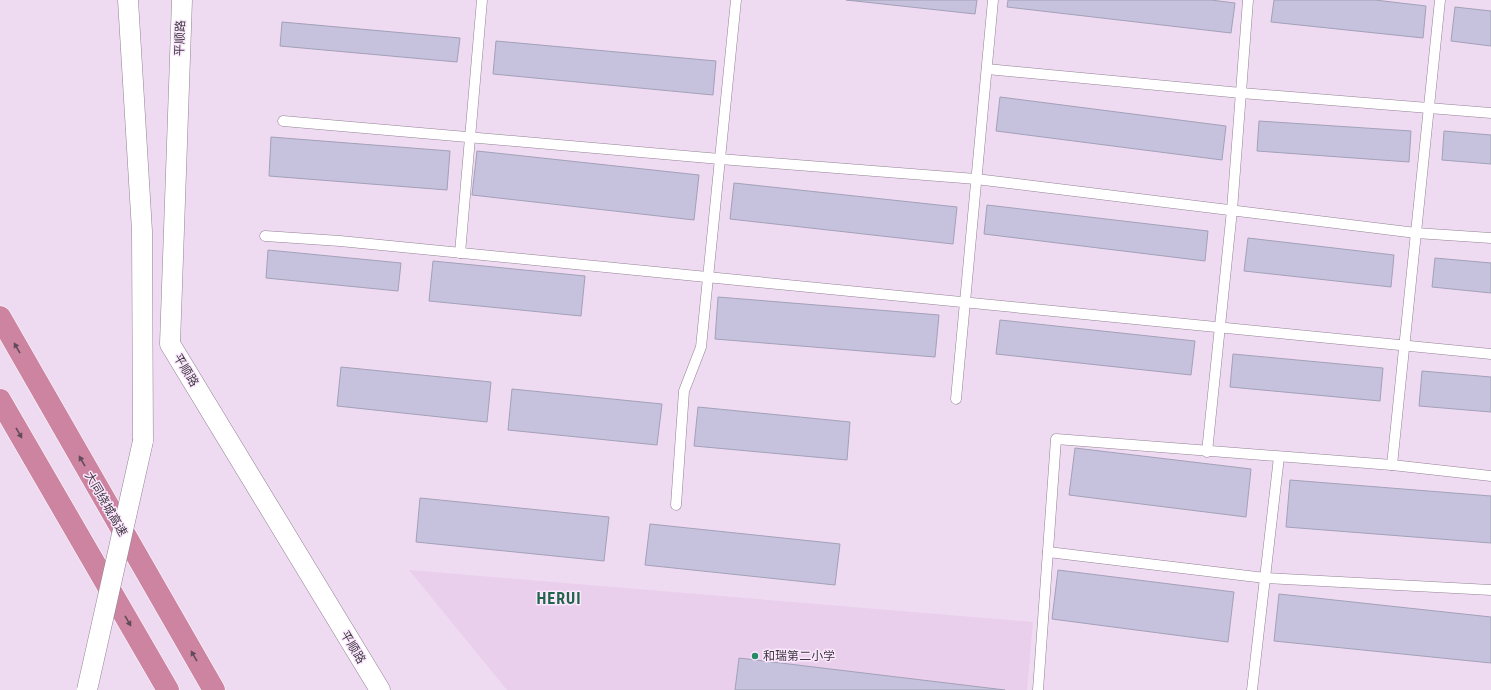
<svg xmlns="http://www.w3.org/2000/svg" width="1491" height="690" font-family="'Roboto Condensed','Noto Sans SC',sans-serif">
<style>
.built{fill:#e9cfeb}
.building{fill:#c6c2dd;stroke:#a3a0b9}
.lines{fill:none;stroke-linecap:round;stroke-linejoin:round}
.lane-casing{stroke:#938195;stroke-width:11}
.street-casing{stroke:#938195;stroke-width:21}
.highway-casing{stroke:#fff;stroke-width:23}
.lane{stroke:#fff;stroke-width:10}
.street{stroke:#fff;stroke-width:20}
.highway{stroke:#cd84a1;stroke-width:22}
.street-bridge-casing{stroke:#938195;stroke-width:21;stroke-linecap:butt}
.street-bridge{stroke:#fff;stroke-width:20}
.oneway{fill:#624b58}
.poi-dot{fill:#258a65;stroke:#fce8fe;stroke-width:1.5}
.labels{text-anchor:middle;stroke-width:3;stroke-linejoin:round;paint-order:stroke}
.street-label{font-size:12px;fill:#3f3840;stroke:#fce8fe}
.poi-label{font-size:12px;fill:#3f3840;stroke:#fce8fe;text-anchor:start}
.district-label{font-size:16px;font-weight:bold;letter-spacing:1px;fill:#22654b;stroke:#fce8fe}
</style>
<rect width="100%" height="100%" fill="#efdbf1"/>
<path class="built" d="M 409,570 L 1033,622 L 1027,690 L 507,690 Z"/>
<g class="building">
<path d="M 846,0 L 977,0 L 975,14 Z"/>
<path d="M 1008,0 L 1211,0 L 1235,3 L 1231,33 L 1007,7 Z"/>
<path d="M 1274,0 L 1375,0 L 1426,6 L 1423,38 L 1271,22 Z"/>
<path d="M 1455,7 L 1491,11 L 1491,46 L 1451,41 Z"/>
<path d="M 282,22 L 460,38 L 457,62 L 280,46 Z"/>
<path d="M 496,41 L 716,61 L 713,95 L 493,74 Z"/>
<path d="M 1000,97 L 1226,126 L 1222,160 L 996,131 Z"/>
<path d="M 1259,121 L 1411,131 L 1409,162 L 1257,151 Z"/>
<path d="M 1444,131 L 1491,135 L 1491,164 L 1442,160 Z"/>
<path d="M 271,137 L 450,151 L 447,190 L 269,176 Z"/>
<path d="M 477,151 L 699,175 L 694,220 L 472,195 Z"/>
<path d="M 734,183 L 957,207 L 953,244 L 730,219 Z"/>
<path d="M 987,205 L 1208,231 L 1205,261 L 984,234 Z"/>
<path d="M 1248,238 L 1394,255 L 1391,287 L 1244,271 Z"/>
<path d="M 268,250 L 401,263 L 398,291 L 266,278 Z"/>
<path d="M 1435,258 L 1491,263 L 1491,293 L 1432,287 Z"/>
<path d="M 433,261 L 585,276 L 581,316 L 429,301 Z"/>
<path d="M 718,297 L 939,315 L 935,357 L 715,339 Z"/>
<path d="M 1000,320 L 1195,341 L 1191,375 L 996,354 Z"/>
<path d="M 1233,354 L 1383,368 L 1380,401 L 1230,387 Z"/>
<path d="M 341,367 L 491,382 L 487,422 L 337,406 Z"/>
<path d="M 1422,371 L 1491,377 L 1491,412 L 1419,406 Z"/>
<path d="M 512,389 L 662,404 L 657,445 L 508,430 Z"/>
<path d="M 698,407 L 850,422 L 847,460 L 694,446 Z"/>
<path d="M 1075,448 L 1251,469 L 1246,517 L 1069,495 Z"/>
<path d="M 1290,480 L 1491,496 L 1491,543 L 1286,527 Z"/>
<path d="M 420,498 L 609,517 L 604,561 L 416,542 Z"/>
<path d="M 650,524 L 840,544 L 835,585 L 645,565 Z"/>
<path d="M 1058,570 L 1234,592 L 1228,642 L 1052,619 Z"/>
<path d="M 1279,594 L 1491,617 L 1491,663 L 1274,641 Z"/>
<path d="M 739,658 L 1005,690 L 735,690 Z"/>
</g>
<g class="lines">
<g class="lane-casing">
<g id="lane">
<path d="M 987,69 L 1241,93 L 1491,113"/>
<path d="M 283,121 L 720,159 L 976,179 L 1416,233 L 1491,238"/>
<path d="M 265,236 L 340,241 L 1491,354"/>
<path d="M 460,253 L 482,0"/>
<path d="M 956,399 L 993,0"/>
<path d="M 1207,452 L 1232,210 L 1248,0"/>
<path d="M 1392,465 L 1440,0"/>
<path d="M 676,505 L 684,391 L 701,347 L 736,0"/>
<path d="M 1048,552 L 1265,578 L 1491,590"/>
<path d="M 1038,690 L 1056,439 L 1392,465 L 1491,476"/>
<path d="M 1252,690 L 1279,457"/>
</g>
</g>
<g class="street-casing">
<g id="street">
<path d="M 128,0 L 142,231 L 143,441"/>
<path d="M 182,0 L 170,344 L 380,690"/>
</g>
</g>
<g class="highway-casing">
<g id="highway">
<path d="M 0,317 L 214,690"/>
<path d="M 0,400 L 168,690"/>
</g>
</g>
<use href="#lane" class="lane"/>
<use href="#street" class="street"/>
<use href="#highway" class="highway"/>
<g class="street-bridge-casing">
<path id="street-bridge" d="M 87,690 L 143,441"/>
</g>
<use href="#street-bridge" class="street-bridge"/>
</g>
<defs><path id="oneway-solid" d="M-6-.8H1V-3.2L6.5 0L1 3.2V.8H-6Z"/></defs>
<g class="oneway">
<use href="#oneway-solid" transform="translate(17 348) rotate(-120)"/>
<use href="#oneway-solid" transform="translate(19 433) rotate(60)"/>
<use href="#oneway-solid" transform="translate(82 461) rotate(-120)"/>
<use href="#oneway-solid" transform="translate(128 621) rotate(60)"/>
<use href="#oneway-solid" transform="translate(194 656) rotate(-120)"/>
</g>
<circle class="poi-dot" cx="755" cy="656" r="4"/>
<g class="labels">
<g class="street-label">
<text transform="translate(180 38) rotate(-88)" y="4">平顺路</text>
<text transform="translate(186 370) rotate(59)" y="4">平顺路</text>
<text transform="translate(106 504) rotate(60)" y="4">大同绕城高速</text>
<text transform="translate(353 647) rotate(59)" y="4">平顺路</text>
</g>
<g class="poi-label">
<text x="763" y="660">和瑞第二小学</text>
</g>
<g class="district-label">
<text x="559" y="604">HERUI</text>
</g>
</g>
</svg>
